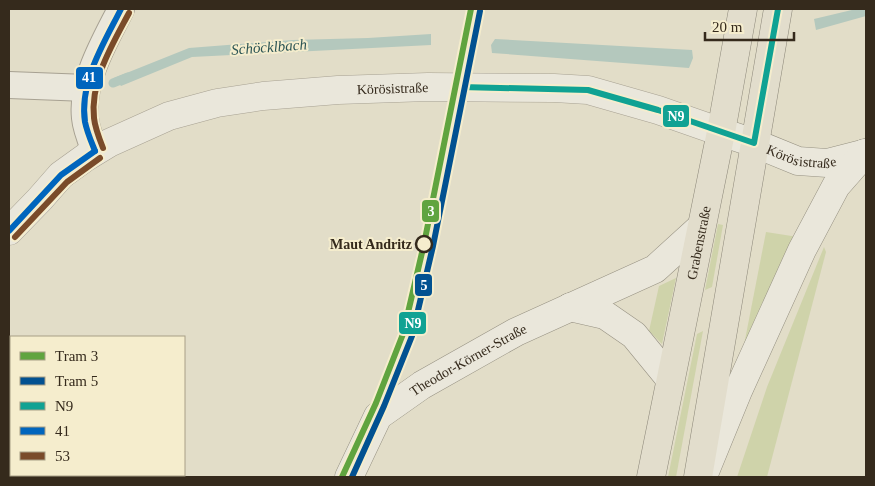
<svg xmlns="http://www.w3.org/2000/svg" width="875" height="486" font-family="'Times New Roman',serif">
<style>
.green{fill:#cfd3aa}
.water{fill:#b4c8bd}
.lines{fill:none;stroke-linecap:round;stroke-linejoin:round}
.stream{stroke:#b4c8bd;stroke-width:9}
.minor-casing{stroke:#a7a192;stroke-width:28}
.tertiary-casing{stroke:#a7a192;stroke-width:29}
.secondary-casing{stroke:#969182;stroke-width:29}
.primary-casing{stroke:#8c8779;stroke-width:29}
.minor{stroke:#eae7db;stroke-width:26}
.tertiary{stroke:#eae7db;stroke-width:28}
.secondary{stroke:#eae7db;stroke-width:28}
.primary{stroke:#e2ddcc;stroke-width:28}
.bus-1-casing{stroke:#f5edcd;stroke-width:10}
.bus-2-casing{stroke:#f5edcd;stroke-width:10}
.bus-3-casing{stroke:#f5edcd;stroke-width:10}
.bus-1{stroke:#10a293;stroke-width:6}
.bus-2{stroke:#0065bd;stroke-width:6}
.bus-3{stroke:#7a4b2a;stroke-width:6}
.tram-1-casing{stroke:#f5edcd;stroke-width:10}
.tram-2-casing{stroke:#f5edcd;stroke-width:10}
.tram-1{stroke:#60a43f;stroke-width:6}
.tram-2{stroke:#025191;stroke-width:6}
.stop-dot{fill:#f5edcd;stroke:#352a1c;stroke-width:2.5}
.labels{text-anchor:middle;stroke-width:4;stroke-linejoin:round;paint-order:stroke}
.street-label{font-size:14px;fill:#352a1c;stroke:#f5edcd}
.stop-label{font-size:14px;font-weight:bold;fill:#352a1c;stroke:#f5edcd;text-anchor:end}
.water-label{font-size:15px;font-style:italic;fill:#2b5454;stroke:#f5edcd}
.line-badge{stroke:#f5edcd;stroke-width:2}
.badge-label{font-size:14px;text-anchor:middle;font-weight:bold;fill:#fff}
</style>
<rect width="100%" height="100%" fill="#e2ddc8"/>
<g class="green">
<path d="M 718,224 L 723,225 L 712,287 L 705,290 Z"/>
<path d="M 766,232 L 798,237 L 744,345 Z"/>
<path d="M 824,247 L 826,252 L 767,477 L 737,477 L 767,387 Z"/>
<path d="M 676,278 L 662,344 L 649,331 L 659,286 Z"/>
<path d="M 703,331 L 676,477 L 668,477 L 697,334 Z"/>
</g>
<g class="water">
<path d="M 856,9 L 866,9 L 866,16 L 816,30 L 814,19 Z"/>
<path d="M 431,34 L 431,45 L 192,57 L 121,86 L 114,78 L 189,48 L 293,40 L 368,38 Z"/>
<path d="M 495,39 L 692,50 L 693,58 L 689,68 L 492,53 L 491,45 Z"/>
</g>
<g class="lines">
<path class="stream" d="M 113,83 L 128,77"/>
<g class="minor-casing">
<g id="minor">
<path d="M 9,85 L 87,88"/>
<path d="M 95,151 C 91,141 86,129 85,118 C 81,80 105,41 121,9"/>
</g>
</g>
<g class="tertiary-casing">
<g id="tertiary">
<path id="s1" d="M 9,231 L 40,199 L 61,175 L 86,157 L 109,143 L 169,116 L 217,103 L 263,96 L 338,90 L 428,87 L 554,88 L 588,90 L 658,110 L 721,132"/>
</g>
</g>
<g class="secondary-casing">
<g id="secondary">
<path id="s2" d="M 721,132 L 754,143 L 798,161 L 827,163 L 866,153"/>
<path d="M 570,307 L 605,315 L 634,335 L 670,379"/>
<path d="M 704,474 L 738,391 L 802,250 L 836,186 L 865,153"/>
<path id="s3" d="M 349,477 L 378,416 L 422,385 L 516,332 L 655,269 L 700,228"/>
</g>
</g>
<g class="primary-casing">
<g id="primary">
<path id="s4" d="M 651,477 L 721,132 L 743,9"/>
<path d="M 698,477 L 778,9"/>
</g>
</g>
<use href="#minor" class="minor"/>
<use href="#tertiary" class="tertiary"/>
<use href="#secondary" class="secondary"/>
<use href="#primary" class="primary"/>
<g class="bus-1-casing">
<g id="bus-1">
<path d="M 461,87 L 588,90 L 658,110 L 754,143 L 778,9"/>
<path d="M 349,477 L 378,416 L 410,334 L 431,246 L 461,87"/>
</g>
</g>
<g class="bus-2-casing">
<g id="bus-2">
<path d="M 95,151 C 91,141 87,132 85,122 C 79,82 104,43 121,9"/>
<path d="M 9,231 L 61,175 L 95,151"/>
</g>
</g>
<g class="bus-3-casing">
<g id="bus-3">
<path d="M 103,148 C 99,138 95,128 94,118 C 90,81 112,45 129,13"/>
<path d="M 15,237 L 67,182 L 100,158"/>
</g>
</g>
<use href="#bus-1" class="bus-1"/>
<use href="#bus-2" class="bus-2"/>
<use href="#bus-3" class="bus-3"/>
<g class="tram-1-casing">
<path id="tram-1" d="M 342,477 L 376,403 L 403,334 L 424,244 L 471,9"/>
</g>
<g class="tram-2-casing">
<path id="tram-2" d="M 352,477 L 384,406 L 412,336 L 433,246 L 480,11"/>
</g>
<use href="#tram-1" class="tram-1"/>
<use href="#tram-2" class="tram-2"/>
</g>
<circle class="stop-dot" cx="424" cy="244" r="8"/>
<g class="labels">
<g class="street-label">
<text dy="5" stroke="none"><textPath href="#s1" startOffset="426">Körösistraße</textPath></text>
<text dy="5" stroke="none"><textPath href="#s2" startOffset="85">Körösistraße</textPath></text>
<text dy="5" stroke="none"><textPath href="#s4" startOffset="239">Grabenstraße</textPath></text>
<text dy="5" stroke="none"><textPath href="#s3" startOffset="174">Theodor-Körner-Straße</textPath></text>
</g>
<g class="stop-label">
<text x="412" y="249">Maut Andritz</text>
</g>
<g class="water-label">
<text transform="translate(269 47) rotate(-4)" y="5">Schöcklbach</text>
</g>
</g>
<g class="line-badge">
<rect x="75" y="66" width="29" height="24" rx="5" fill="#0065bd"/>
<rect x="662" y="104" width="28" height="24" rx="5" fill="#10a293"/>
<rect x="421" y="199" width="19" height="24" rx="5" fill="#60a43f"/>
<rect x="414" y="273" width="19" height="24" rx="5" fill="#025191"/>
<rect x="398" y="311" width="29" height="24" rx="5" fill="#10a293"/>
</g>
<g class="badge-label">
<text x="89" y="82">41</text>
<text x="676" y="121">N9</text>
<text x="431" y="216">3</text>
<text x="424" y="290">5</text>
<text x="413" y="328">N9</text>
</g>
<rect width="875" height="486" fill="none" stroke="#352a1c" stroke-width="20"/>
<rect x="10" y="336" width="175" height="140" fill="#f5edcd" stroke="#a89f86"/>
<rect x="20" y="352" width="25" height="8" fill="#60a43f" stroke="#a89f86"/>
<text x="55" y="361" font-size="15" fill="#352a1c">Tram 3</text>
<rect x="20" y="377" width="25" height="8" fill="#025191" stroke="#a89f86"/>
<text x="55" y="386" font-size="15" fill="#352a1c">Tram 5</text>
<rect x="20" y="402" width="25" height="8" fill="#10a293" stroke="#a89f86"/>
<text x="55" y="411" font-size="15" fill="#352a1c">N9</text>
<rect x="20" y="427" width="25" height="8" fill="#0065bd" stroke="#a89f86"/>
<text x="55" y="436" font-size="15" fill="#352a1c">41</text>
<rect x="20" y="452" width="25" height="8" fill="#7a4b2a" stroke="#a89f86"/>
<text x="55" y="461" font-size="15" fill="#352a1c">53</text>
<path d="M705 32v8h89v-8" fill="none" stroke="#352a1c" stroke-width="2.5"/>
<text x="712" y="32" font-size="15" fill="#352a1c" stroke="#f5edcd" stroke-width="4" paint-order="stroke">20 m</text>
</svg>
